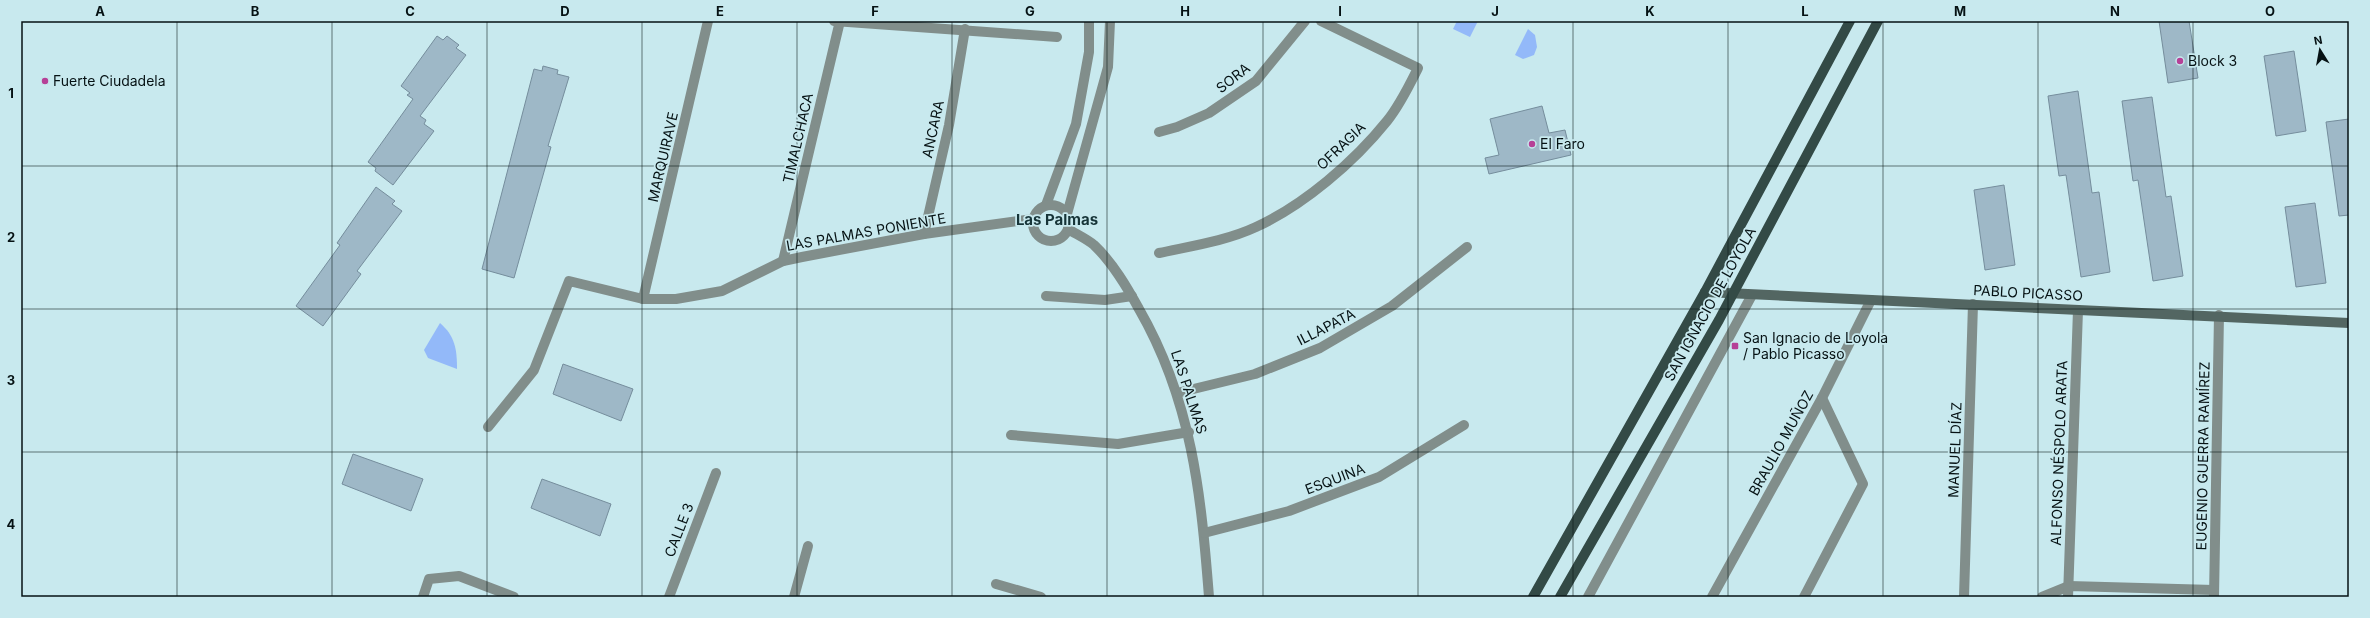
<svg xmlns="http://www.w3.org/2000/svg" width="2370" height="618" font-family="Inter,sans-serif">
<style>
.water{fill:#93b9f9}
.building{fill:#9eb8c7;stroke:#758d9c}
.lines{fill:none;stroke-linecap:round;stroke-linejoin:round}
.street{stroke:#818e8b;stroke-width:10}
.secondary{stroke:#536662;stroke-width:10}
.primary{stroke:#334a46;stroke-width:10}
.grid{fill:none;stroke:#061214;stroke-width:1;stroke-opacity:0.55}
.poi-dot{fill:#b64097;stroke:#c8e9ee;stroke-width:1.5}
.labels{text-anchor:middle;stroke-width:3.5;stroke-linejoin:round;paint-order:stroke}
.poi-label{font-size:14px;fill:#061214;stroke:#c8e9ee;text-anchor:start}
.street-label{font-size:14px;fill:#061214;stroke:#c8e9ee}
.neighbourhood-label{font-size:15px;font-weight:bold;fill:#163438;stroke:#c8e9ee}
.neatline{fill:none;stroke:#061214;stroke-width:1.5}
.grid-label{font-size:13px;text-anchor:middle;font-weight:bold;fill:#061214}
</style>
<rect width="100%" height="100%" fill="#c8e9ee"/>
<g class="water">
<path d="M 1457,21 L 1478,21 L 1470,37 L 1453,29 Z"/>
<path d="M 1528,29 L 1535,35 L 1537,47 L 1534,55 L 1523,59 L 1515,55 Z"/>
<path d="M 440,323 C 455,336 457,349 457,369 L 428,358 L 424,350 Z"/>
</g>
<g class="building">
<path d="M 2159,21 L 2189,21 L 2198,78 L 2168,83 Z"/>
<path d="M 437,36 L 443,40 L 447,36 L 459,45 L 456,48 L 466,55 L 420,116 L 426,120 L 424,124 L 434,131 L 393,185 L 375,171 L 376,168 L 368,162 L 413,99 L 407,95 L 410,93 L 401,86 Z"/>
<path d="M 2294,51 L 2306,131 L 2276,136 L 2264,56 Z"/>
<path d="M 543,66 L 558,70 L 557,74 L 569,77 L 548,146 L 551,147 L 514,278 L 482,269 L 534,69 L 542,71 Z"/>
<path d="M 2078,91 L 2092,193 L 2099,192 L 2110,272 L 2081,277 L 2066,175 L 2059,176 L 2048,96 Z"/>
<path d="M 2152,97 L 2166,197 L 2171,196 L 2183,276 L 2153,281 L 2138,180 L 2133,181 L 2122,101 Z"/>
<path d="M 1542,106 L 1549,133 L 1565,130 L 1571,155 L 1489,174 L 1485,158 L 1499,155 L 1490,119 Z"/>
<path d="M 2349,119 L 2349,215 L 2339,216 L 2326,122 Z"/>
<path d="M 2004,185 L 2015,265 L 1985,270 L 1974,190 Z"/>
<path d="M 376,187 L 395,201 L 392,204 L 402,211 L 357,271 L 361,274 L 323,326 L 296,306 L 340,245 L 337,243 Z"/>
<path d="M 2315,203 L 2326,283 L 2296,287 L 2285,207 Z"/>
<path d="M 563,364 L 633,389 L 621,421 L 553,394 Z"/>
<path d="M 353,454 L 423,479 L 411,511 L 342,484 Z"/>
<path d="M 542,479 L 611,504 L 600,536 L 531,508 Z"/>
</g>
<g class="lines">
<g class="street">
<path d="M 834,21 L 1057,37"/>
<path d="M 1159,132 L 1177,127 L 1209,113 L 1256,81 L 1305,21"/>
<path d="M 1046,205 L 1076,124 L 1089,52 L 1089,21"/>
<circle cx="1051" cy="223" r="18"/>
<path d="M 1067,214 L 1108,67 L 1110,21"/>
<path d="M 1068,229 C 1076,234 1087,239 1094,245 C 1113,263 1127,287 1139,309 C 1192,401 1201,494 1209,597"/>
<path d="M 924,234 L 949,125 L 965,29"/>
<path d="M 1159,253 C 1191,246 1226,241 1256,227 C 1304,205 1354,162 1387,121 C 1400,105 1409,86 1418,68 L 1321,21"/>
<path d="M 783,261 L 840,21"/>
<path d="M 1046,296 L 1105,300 L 1132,296"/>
<path d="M 643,299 L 708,21"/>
<path d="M 1177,393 L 1255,374 L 1320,348 L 1392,306 L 1467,247"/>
<path d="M 488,427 L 534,370 L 569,281 L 643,299 L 676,299 L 722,291 L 783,261 L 802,257 L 924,234 L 1033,219"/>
<path d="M 1011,435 L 1118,444 L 1189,432"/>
<path d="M 1204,533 L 1289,511 L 1379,477 L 1464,425"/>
<path d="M 996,584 L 1041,597"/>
<path d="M 423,597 L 429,579 L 459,576 L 514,597"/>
<path d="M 669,597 L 716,473"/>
<path d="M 794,597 L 808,546"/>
<path d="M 1588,597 L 1752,295"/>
<path d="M 1712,597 L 1822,398 L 1871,300"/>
<path d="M 1804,597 L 1863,484 L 1822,398"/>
<path d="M 1964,597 L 1973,304"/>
<path d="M 2042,597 L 2069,586 L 2214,590"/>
<path d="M 2068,597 L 2078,310"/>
<path d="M 2214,597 L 2219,315"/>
</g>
<path class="secondary" d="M 1705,292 L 2349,323"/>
<g class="primary">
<path d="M 1533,597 L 1705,292 L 1850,21"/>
<path d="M 1560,597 L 1719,320 L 1878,21"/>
</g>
</g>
<path class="grid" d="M 177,21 L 177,597M 332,21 L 332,597M 487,21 L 487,597M 642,21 L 642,597M 797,21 L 797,597M 952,21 L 952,597M 1107,21 L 1107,597M 1263,21 L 1263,597M 1418,21 L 1418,597M 1573,21 L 1573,597M 1728,21 L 1728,597M 1883,21 L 1883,597M 2038,21 L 2038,597M 2193,21 L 2193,597M 21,166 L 2349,166M 21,309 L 2349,309M 21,452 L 2349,452"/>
<g class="poi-dot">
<circle cx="2180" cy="61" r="4"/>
<circle cx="45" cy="81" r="4"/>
<circle cx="1532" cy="144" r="4"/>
<rect x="1731" y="342" width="8" height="8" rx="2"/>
</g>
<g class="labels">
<g class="poi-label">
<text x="2188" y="66">Block 3</text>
<text x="53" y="86">Fuerte Ciudadela</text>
<text x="1540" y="149">El Faro</text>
<text x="1743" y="343">San Ignacio de Loyola<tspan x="1743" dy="16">/ Pablo Picasso</tspan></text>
</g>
<g class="street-label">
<text transform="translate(1233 78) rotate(-38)" y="5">SORA</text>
<text transform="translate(933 129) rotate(-78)" y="5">ANCARA</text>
<text transform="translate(798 138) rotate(-77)" y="5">TIMALCHACA</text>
<text transform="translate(1341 146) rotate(-44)" y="5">OFRAGIA</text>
<text transform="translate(663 157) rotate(-77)" y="5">MARQUIRAVE</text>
<text transform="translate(866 232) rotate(-10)" y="5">LAS PALMAS PONIENTE</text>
<text transform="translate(2028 293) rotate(3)" y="5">PABLO PICASSO</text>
<text transform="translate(1710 304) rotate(-61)" y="5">SAN IGNACIO DE LOYOLA</text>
<text transform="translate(1326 327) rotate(-27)" y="5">ILLAPATA</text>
<text transform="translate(1189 392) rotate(72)" y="5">LAS PALMAS</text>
<text transform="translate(1781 443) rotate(-61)" y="5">BRAULIO MUÑOZ</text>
<text transform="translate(1955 450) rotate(-88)" y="5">MANUEL DÍAZ</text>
<text transform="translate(2059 453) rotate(-88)" y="5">ALFONSO NÉSPOLO ARATA</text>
<text transform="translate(2203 456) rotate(-89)" y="5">EUGENIO GUERRA RAMÍREZ</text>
<text transform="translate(1335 479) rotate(-21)" y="5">ESQUINA</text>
<text transform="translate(679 530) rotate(-69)" y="5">CALLE 3</text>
</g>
<g class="neighbourhood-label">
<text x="1057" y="225">Las Palmas</text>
</g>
</g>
<rect width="2370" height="618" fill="none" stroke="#c8e9ee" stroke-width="44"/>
<g transform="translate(2320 50) rotate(349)" stroke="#c8e9ee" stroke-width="3" paint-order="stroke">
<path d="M0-3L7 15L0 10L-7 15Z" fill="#061214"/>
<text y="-6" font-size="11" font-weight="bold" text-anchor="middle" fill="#061214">N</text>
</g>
<rect x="22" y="22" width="2326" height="574" class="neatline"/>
<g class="grid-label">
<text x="100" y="16">A</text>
<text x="255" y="16">B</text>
<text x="410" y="16">C</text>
<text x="565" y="16">D</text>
<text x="720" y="16">E</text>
<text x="875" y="16">F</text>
<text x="1030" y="16">G</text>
<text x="1185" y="16">H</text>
<text x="1340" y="16">I</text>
<text x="1495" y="16">J</text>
<text x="1650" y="16">K</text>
<text x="1805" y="16">L</text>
<text x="1960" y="16">M</text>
<text x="2115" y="16">N</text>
<text x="2270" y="16">O</text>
<text x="11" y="98">1</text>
<text x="11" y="242">2</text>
<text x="11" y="385">3</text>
<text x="11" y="529">4</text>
</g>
</svg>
